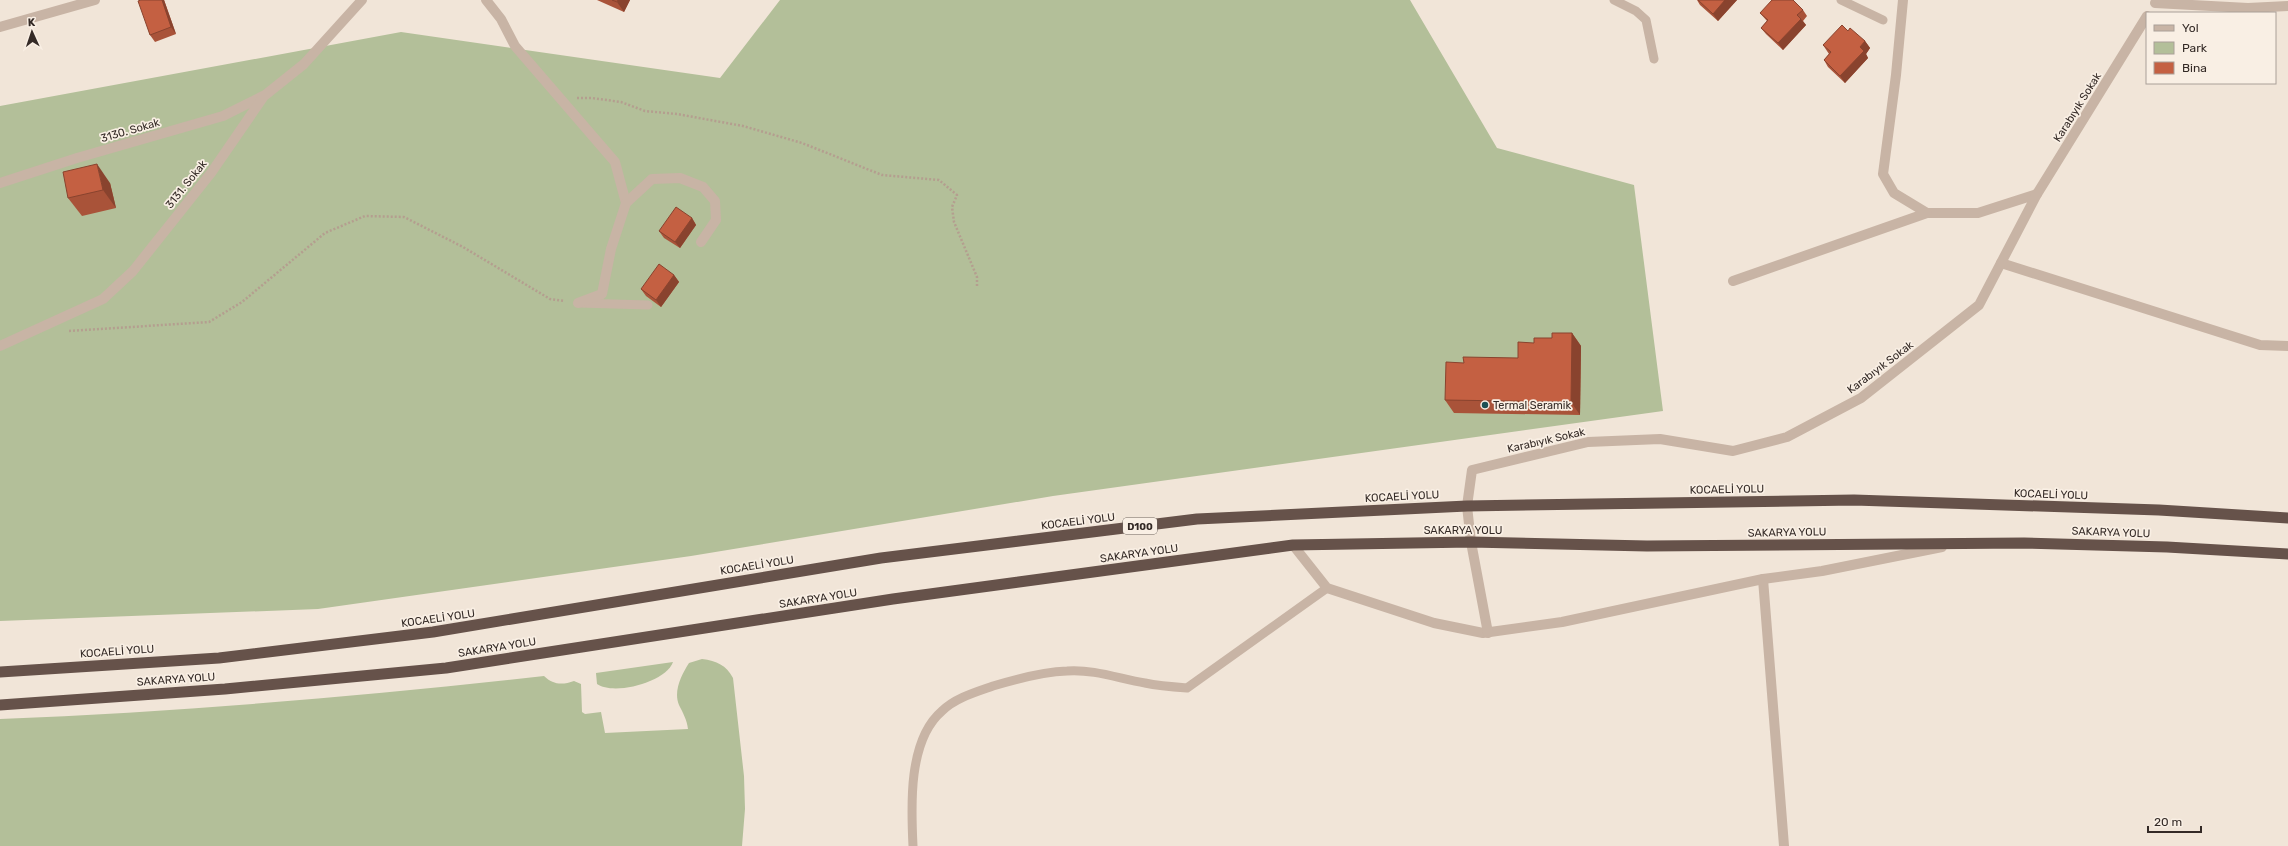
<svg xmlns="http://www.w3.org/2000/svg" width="2288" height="846" font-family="Rubik,sans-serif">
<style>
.green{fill:#b3bf99}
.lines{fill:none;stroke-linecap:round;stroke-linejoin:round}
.path{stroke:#b49e8f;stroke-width:2.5;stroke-dasharray:2 2;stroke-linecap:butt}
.service{stroke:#c8b4a5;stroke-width:9}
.minor{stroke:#c8b4a5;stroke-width:10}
.trunk{stroke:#66524a;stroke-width:11}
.wall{fill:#a95339}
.shaded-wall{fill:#89432e}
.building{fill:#c46042;stroke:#89432e}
.poi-dot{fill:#1c5154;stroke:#f9efe4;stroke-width:1.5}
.labels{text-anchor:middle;stroke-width:3.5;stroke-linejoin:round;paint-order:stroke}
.shield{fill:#f9efe4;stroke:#6f655f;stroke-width:1}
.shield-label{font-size:10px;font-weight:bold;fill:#342a26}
.street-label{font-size:11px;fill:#342a26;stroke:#f9efe4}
.poi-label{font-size:11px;fill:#342a26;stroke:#f9efe4;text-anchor:start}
</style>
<rect width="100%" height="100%" fill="#f1e5d8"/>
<g class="green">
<path d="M 780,0 L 1410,0 L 1497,148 L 1634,185 L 1663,411 L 1053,496 L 691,556 L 318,609 L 0,621 L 0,106 L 401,32 L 720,78 Z"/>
<path d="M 702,659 C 717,661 726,665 733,678 L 744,776 L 745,809 L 742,846 L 0,846 L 0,719 C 182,712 363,696 544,676 C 553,685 563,685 574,681 L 581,684 L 582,712 L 585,714 L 601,712 L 605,733 L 688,729 C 687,720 683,713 679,705 C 673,691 682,674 689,663 Z"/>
<path d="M 673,662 C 666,682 614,696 597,684 L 596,673 Z"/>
</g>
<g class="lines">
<g class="path">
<path d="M 577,98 L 592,98 L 621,102 L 645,111 L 677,114 L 743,126 L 802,143 L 882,175 L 939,180 L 957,195 L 952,207 L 954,222 L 977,277 L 977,287"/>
<path d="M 69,331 L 209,322 L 242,302 L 325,233 L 365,216 L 404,217 L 463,247 L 550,299 L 564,301"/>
</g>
<g class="service">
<path d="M 1614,0 L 1636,11 L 1646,20 L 1654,59"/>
<path d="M 1841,0 L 1883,20"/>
<path d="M 579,303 L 648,305"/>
<path d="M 913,846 C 911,806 908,740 942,711 C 955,698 976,692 993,686 C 1016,679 1043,672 1067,671 C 1094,669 1120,679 1145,683 C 1159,686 1173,687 1187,688 L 1327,588"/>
</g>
<g class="minor">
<path d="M 486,0 L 501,19 L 515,46 L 615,162 L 626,203"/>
<path d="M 1903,0 L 1896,75 L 1883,174 L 1894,193 L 1927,213 L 1978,213 L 2037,194"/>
<path d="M 2155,3 L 2248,8 L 2288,6"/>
<path d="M 0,27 L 95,0"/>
<path d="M 0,183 L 77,158 L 223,116 L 263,96"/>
<path d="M 2001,263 L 2260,345 L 2288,346"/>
<path d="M 1733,281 L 1927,213"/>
<path d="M 578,303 L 602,294 L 611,249 L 626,203 L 652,179 L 680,178 L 703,187 L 715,201 L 716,220 L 701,242"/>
<path d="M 0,346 L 103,299 L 133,271 L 211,173 L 264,96 L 304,64 L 362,0"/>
<path d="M 1293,545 L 1327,588 L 1434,623 L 1483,633 L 1562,622 L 1763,579 L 1822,571 L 1942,547"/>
<path d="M 1763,579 L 1784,846"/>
<path d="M 1488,633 L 1471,542 L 1467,506 L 1472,470 L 1588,442 L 1660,439 L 1733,451 L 1787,437 L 1861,398 L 1979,305 L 2037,194 L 2147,16"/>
</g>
<g class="trunk">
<path d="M 0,672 L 219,658 L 433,632 L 881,558 L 1197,519 L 1467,506 L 1854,500 L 2159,510 L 2288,518"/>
<path d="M 0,705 L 225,689 L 446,668 L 893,599 L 1293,545 L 1471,542 L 1647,546 L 2024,543 L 2167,547 L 2288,554"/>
</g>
</g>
<g class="wall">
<path d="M 141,0 L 164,0 L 176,34 L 155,42 L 150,35 Z"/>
<path d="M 597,0 L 630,0 L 624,12 Z"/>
<path d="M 1697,0 L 1737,0 L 1718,21 L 1700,5 Z"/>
<path d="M 1803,10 L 1807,16 L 1803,21 L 1806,25 L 1783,50 L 1766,34 L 1761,28 L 1767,21 L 1760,13 Z"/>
<path d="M 1848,31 L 1865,41 L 1870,48 L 1866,54 L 1868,58 L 1845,83 L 1828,67 L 1824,60 L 1829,54 L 1823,45 Z"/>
<path d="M 110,183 L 116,208 L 82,216 L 68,198 Z"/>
<path d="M 692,218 L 696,225 L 680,248 L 664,238 L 659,231 Z"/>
<path d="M 674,275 L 679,282 L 661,307 L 646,296 L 641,289 Z"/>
<path d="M 1572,333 L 1581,346 L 1580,415 L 1454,413 L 1445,400 L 1464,363 L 1518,358 L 1534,343 Z"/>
</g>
<g class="shaded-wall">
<path d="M 162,0 L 164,0 L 176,34 L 171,27 Z"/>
<path d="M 618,0 L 630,0 L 624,12 L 617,2 Z"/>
<path d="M 1725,0 L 1737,0 L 1718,21 L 1713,14 Z"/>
<path d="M 1801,19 L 1806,25 L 1783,50 L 1778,43 Z"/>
<path d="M 1865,41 L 1870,48 L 1866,54 L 1868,58 L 1845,83 L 1840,76 L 1860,47 Z"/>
<path d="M 97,164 L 110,183 L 116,208 L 103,190 Z"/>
<path d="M 692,218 L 696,225 L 680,248 L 675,242 Z"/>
<path d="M 674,275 L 679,282 L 661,307 L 656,300 Z"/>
<path d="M 1572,333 L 1581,346 L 1580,415 L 1571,402 Z"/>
</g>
<g class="building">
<path d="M 141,0 L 162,0 L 171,27 L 150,35 L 138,1 Z"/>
<path d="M 612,0 L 618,0 L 617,2 Z"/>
<path d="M 1698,0 L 1725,0 L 1713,14 Z"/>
<path d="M 1772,0 L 1793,0 L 1803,10 L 1797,15 L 1801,19 L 1778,43 L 1761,28 L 1768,20 L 1760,13 Z"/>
<path d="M 1842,25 L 1848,31 L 1850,28 L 1865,41 L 1860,47 L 1864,51 L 1840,76 L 1824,60 L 1831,52 L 1823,45 Z"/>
<path d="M 97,164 L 103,190 L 68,198 L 63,172 Z"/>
<path d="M 676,207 L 692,218 L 675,242 L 659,231 Z"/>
<path d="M 659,264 L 674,275 L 656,300 L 641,289 Z"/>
<path d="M 1552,333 L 1572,333 L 1571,402 L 1445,400 L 1446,362 L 1464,363 L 1463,357 L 1518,358 L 1518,342 L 1534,343 L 1534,338 L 1552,338 Z"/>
</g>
<circle class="poi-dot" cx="1485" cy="405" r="4"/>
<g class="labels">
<rect class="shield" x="1123" y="518" width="34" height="16" rx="3"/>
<g class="shield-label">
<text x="1140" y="530">D100</text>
</g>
<g class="street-label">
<text transform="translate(2077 107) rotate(-58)" y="4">Karabıyık Sokak</text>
<text transform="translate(130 130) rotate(-16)" y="4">3130. Sokak</text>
<text transform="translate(186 184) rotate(-51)" y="4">3131. Sokak</text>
<text transform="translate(1880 367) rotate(-37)" y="4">Karabıyık Sokak</text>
<text transform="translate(1546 440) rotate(-13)" y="4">Karabıyık Sokak</text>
<text transform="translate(1727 489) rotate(-1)" y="4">KOCAELİ YOLU</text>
<text transform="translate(2051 494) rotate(2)" y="4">KOCAELİ YOLU</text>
<text transform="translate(1402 496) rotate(-3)" y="4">KOCAELİ YOLU</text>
<text transform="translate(1078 521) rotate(-7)" y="4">KOCAELİ YOLU</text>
<text x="1463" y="534">SAKARYA YOLU</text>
<text transform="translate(1787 532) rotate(-1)" y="4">SAKARYA YOLU</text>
<text transform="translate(2111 532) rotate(2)" y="4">SAKARYA YOLU</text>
<text transform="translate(1139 553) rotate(-8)" y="4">SAKARYA YOLU</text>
<text transform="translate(757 565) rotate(-9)" y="4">KOCAELİ YOLU</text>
<text transform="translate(818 598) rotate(-9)" y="4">SAKARYA YOLU</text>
<text transform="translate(438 618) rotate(-8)" y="4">KOCAELİ YOLU</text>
<text transform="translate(497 647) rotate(-9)" y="4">SAKARYA YOLU</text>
<text transform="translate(117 651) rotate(-4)" y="4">KOCAELİ YOLU</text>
<text transform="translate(176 679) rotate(-4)" y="4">SAKARYA YOLU</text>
</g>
<g class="poi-label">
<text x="1493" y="409">Termal Seramik</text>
</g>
</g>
<rect x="2146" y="12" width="130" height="72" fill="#f9efe4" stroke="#aaa098"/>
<rect x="2154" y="25" width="20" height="6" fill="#c8b4a5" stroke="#aaa098"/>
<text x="2182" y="32" font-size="12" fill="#342a26">Yol</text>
<rect x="2154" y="42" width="20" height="12" fill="#b3bf99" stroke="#aaa098"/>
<text x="2182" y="52" font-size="12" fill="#342a26">Park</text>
<rect x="2154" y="62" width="20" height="12" fill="#c46042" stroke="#aaa098"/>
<text x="2182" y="72" font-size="12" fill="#342a26">Bina</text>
<g transform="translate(32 32) rotate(357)" stroke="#f9efe4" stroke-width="3" paint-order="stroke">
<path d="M0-3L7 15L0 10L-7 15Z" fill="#342a26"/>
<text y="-6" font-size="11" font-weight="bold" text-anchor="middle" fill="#342a26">K</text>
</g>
<path d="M2148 826v6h53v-6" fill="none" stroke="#342a26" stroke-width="2"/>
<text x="2154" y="826" font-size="12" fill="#342a26" stroke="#f9efe4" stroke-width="3" paint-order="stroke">20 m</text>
</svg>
